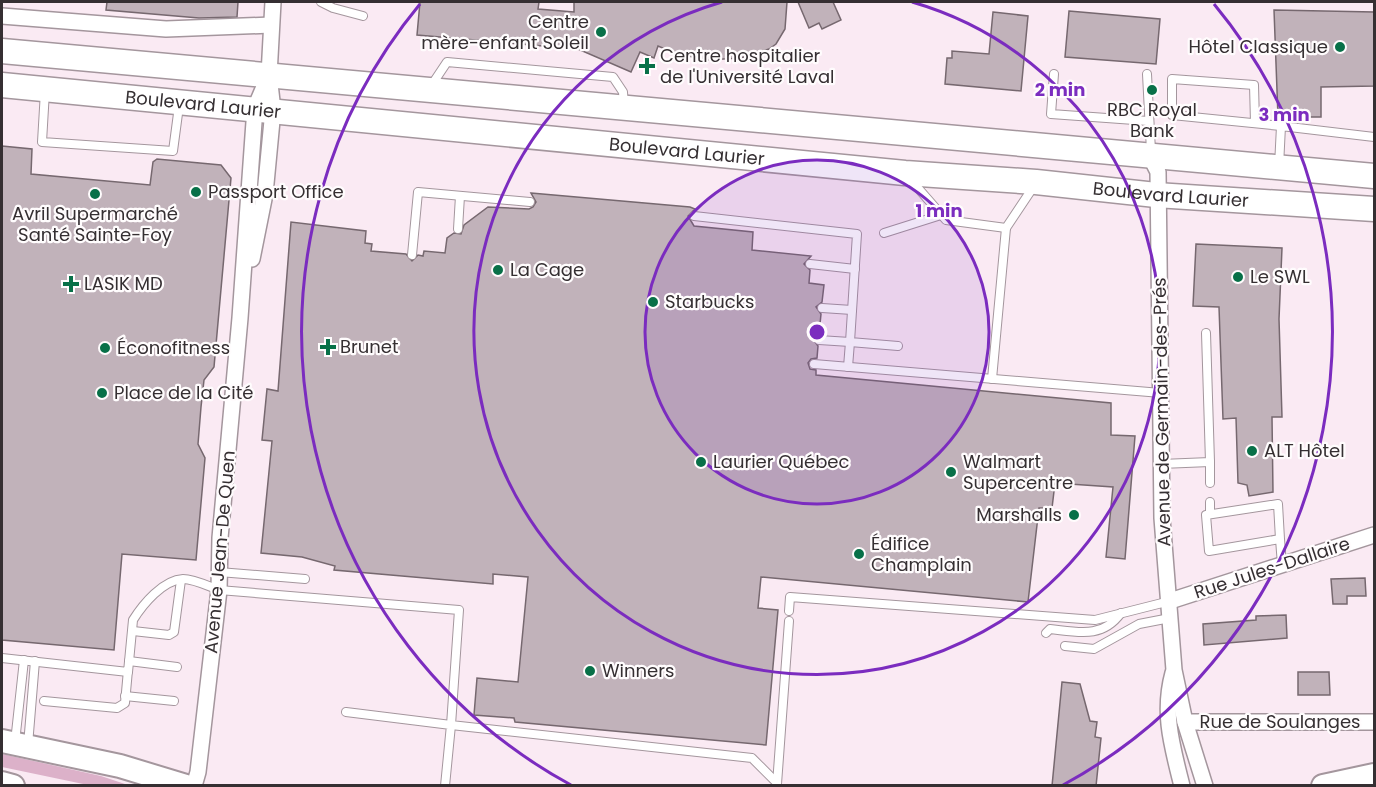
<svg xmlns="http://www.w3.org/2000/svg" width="1376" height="787" font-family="Poppins,sans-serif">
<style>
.green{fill:#dcb1c9}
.building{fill:#c1b2ba;stroke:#76686f;stroke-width:1.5}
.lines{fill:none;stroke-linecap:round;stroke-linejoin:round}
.service-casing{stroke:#a4969d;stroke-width:10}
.minor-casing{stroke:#a4969d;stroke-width:18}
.secondary-casing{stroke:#a4969d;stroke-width:26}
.primary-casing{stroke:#a4969d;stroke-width:27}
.service{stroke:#fff;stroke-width:8}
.minor{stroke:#fff;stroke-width:15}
.secondary{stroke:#fff;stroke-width:22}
.primary{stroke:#fff;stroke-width:24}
.ring{fill:none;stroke:#7b2cbf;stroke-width:3}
.poi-dot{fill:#087048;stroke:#fffcfd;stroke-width:2}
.labels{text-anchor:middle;stroke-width:4.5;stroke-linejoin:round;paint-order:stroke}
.poi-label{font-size:18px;fill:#352f32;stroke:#fffcfd;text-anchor:start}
.street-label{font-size:18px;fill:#352f32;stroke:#fffcfd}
.centre{fill:#7b2cbf;stroke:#fffcfd;stroke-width:3}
.ring-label{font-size:18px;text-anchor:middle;font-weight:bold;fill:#7b2cbf;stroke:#fffcfd;stroke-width:4.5;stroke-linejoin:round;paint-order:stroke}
</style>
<rect width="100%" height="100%" fill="#faeaf3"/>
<path class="green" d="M 2,754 L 101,776 L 128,785 L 88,785 L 2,767 Z"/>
<g class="building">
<path d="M 107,2 L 238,2 L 237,17 L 199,18 L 106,10 Z"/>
<path d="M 420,2 L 539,2 L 538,9 L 574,12 L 574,2 L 787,2 L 785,29 L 776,44 L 769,49 L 741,58 L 706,60 L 675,53 L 658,46 L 654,58 L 640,52 L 631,72 L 578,49 L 417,35 Z"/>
<path d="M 798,2 L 833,2 L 841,20 L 822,29 L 819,23 L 809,28 Z"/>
<path d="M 1274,10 L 1374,12 L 1374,86 L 1321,87 L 1321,117 L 1278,117 Z"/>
<path d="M 1069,11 L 1160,19 L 1156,64 L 1065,57 Z"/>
<path d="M 993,12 L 1028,16 L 1021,91 L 945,84 L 947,58 L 952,58 L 952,51 L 989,54 Z"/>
<path d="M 2,146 L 32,149 L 31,174 L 150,185 L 153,162 L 157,159 L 221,165 L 231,178 L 214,367 L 204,380 L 201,407 L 198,444 L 205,458 L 196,560 L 122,554 L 114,650 L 2,640 Z"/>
<path d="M 531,193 L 690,207 L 695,209 L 688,216 L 694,226 L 753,232 L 752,250 L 811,256 L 804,264 L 810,270 L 809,283 L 824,285 L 822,302 L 816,307 L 821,314 L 819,334 L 813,339 L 818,346 L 817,358 L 811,359 L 808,363 L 810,369 L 816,370 L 816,375 L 1111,403 L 1111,435 L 1135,436 L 1125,559 L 1106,557 L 1113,487 L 1055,483 L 1052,508 L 1039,508 L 1028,602 L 761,577 L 758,608 L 778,610 L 766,745 L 515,722 L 514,718 L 474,715 L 477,678 L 518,682 L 528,577 L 493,574 L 493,584 L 334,570 L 335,566 L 302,557 L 261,553 L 272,441 L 262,440 L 267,389 L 278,391 L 291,222 L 366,231 L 365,243 L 372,244 L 371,251 L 406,254 L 412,261 L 418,255 L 423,256 L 424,251 L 445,253 L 447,238 L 454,233 L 461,234 L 464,225 L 488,207 L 529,209 L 533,207 L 536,202 Z"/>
<path d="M 1196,244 L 1282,248 L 1279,319 L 1282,417 L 1272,417 L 1273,492 L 1249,496 L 1247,485 L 1238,483 L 1236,418 L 1223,419 L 1219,307 L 1193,306 Z"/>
<path d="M 1365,578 L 1366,596 L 1347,596 L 1347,604 L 1333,604 L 1331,579 Z"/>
<path d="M 1286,615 L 1287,638 L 1204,645 L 1203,624 L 1256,620 L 1256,616 Z"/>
<path d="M 1298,672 L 1329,672 L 1330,695 L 1298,695 Z"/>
<path d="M 1062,682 L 1080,684 L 1090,721 L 1097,722 L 1095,737 L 1101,738 L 1096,786 L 1052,786 Z"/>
</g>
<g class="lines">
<g class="service-casing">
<g id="service">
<path d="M 321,2 L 333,8 L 363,16"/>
<path d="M 1054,74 L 1051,114 L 1148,121"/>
<path d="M 1147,74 L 1151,151"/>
<path d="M 431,86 L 447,62 L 613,77 L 623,92 L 624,106"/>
<path d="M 45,91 L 42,142 L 173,151 L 179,106"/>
<path d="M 1255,123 L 1254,85 L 1172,79 L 1172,115 L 1281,126"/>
<path d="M 1279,166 L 1281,126 L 1374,137"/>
<path d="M 910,179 L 946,220 L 1006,228 L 1034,186"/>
<path d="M 694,216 L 857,234 L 850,342 L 898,346"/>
<path d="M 458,229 L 460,196"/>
<path d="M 884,233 L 941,215"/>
<path d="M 412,255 L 418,192 L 530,202"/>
<path d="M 810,264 L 855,269"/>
<path d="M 822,308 L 852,310"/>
<path d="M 819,340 L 850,342 L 848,367"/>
<path d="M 814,364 L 1161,393"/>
<path d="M 992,379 L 1006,228"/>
<path d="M 1210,462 L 1210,483"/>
<path d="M 1161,464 L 1210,462 L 1206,333"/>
<path d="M 1210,502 L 1210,514"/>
<path d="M 1280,539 L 1278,504 L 1206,515 L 1209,551 L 1280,539 L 1282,565"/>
<path d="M 219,572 L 305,579"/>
<path d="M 789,611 L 790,597 L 1095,620 L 1170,601"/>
<path d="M 133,631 L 169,635 L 174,632 L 181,580"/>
<path d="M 1046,633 L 1050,629 C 1078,632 1102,639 1121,613"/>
<path d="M 1065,646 L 1094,649 L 1139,624 L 1170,618"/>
<path d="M 2,658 L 128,672 L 133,620 C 143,604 163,580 183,579 C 194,579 208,586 219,590 L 459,610 L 451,725 L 752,758 L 777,783"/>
<path d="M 129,661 L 177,667"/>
<path d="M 125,696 L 174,701"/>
<path d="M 44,701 L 117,708 L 125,703 L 128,670"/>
<path d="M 346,712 L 451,725 L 445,786"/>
<path d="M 15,742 L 24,660"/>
<path d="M 28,745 L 35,661"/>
<path d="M 777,784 L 789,621"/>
</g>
</g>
<g class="minor-casing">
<g id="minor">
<path d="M 2,16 L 166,29 L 271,25"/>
<path d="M 1150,156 L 1158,172 L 1162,518 L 1174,670 L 1185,722 L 1205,786"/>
<path d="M 252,259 L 265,194 L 273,110 L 269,75 L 273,2"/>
<path d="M 1170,601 L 1374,535"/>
<path d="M 1173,673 C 1162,713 1172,746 1182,786"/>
<path d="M 1185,722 L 1374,722"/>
<path d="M 194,786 L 198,772 L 219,590 L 220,538 L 240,318 L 255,108 L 269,75"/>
</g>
</g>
<g class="secondary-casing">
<g id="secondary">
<path d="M 2,741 L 120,766 L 186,786"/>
<path d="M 2,783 L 13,786"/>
<path d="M 1323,786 L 1374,775"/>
</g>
</g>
<g class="primary-casing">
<g id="primary">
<path d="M 2,51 L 1374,176"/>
<path id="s1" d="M 2,85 L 905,173 L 1036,182 L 1156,195 L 1374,209"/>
</g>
</g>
<use href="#service" class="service"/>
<use href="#minor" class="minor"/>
<use href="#secondary" class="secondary"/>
<use href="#primary" class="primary"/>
</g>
<circle cx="817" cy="332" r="172" fill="#7b2cbf" fill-opacity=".12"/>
<g class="ring">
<circle cx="817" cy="332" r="172"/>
<path d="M912 2A343 343 0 1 1 722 2"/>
<path d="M571 785A515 515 0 0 1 420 4M1214 4A515 515 0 0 1 1063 785"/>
</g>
<g class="poi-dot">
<circle cx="601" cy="32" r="6"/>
<circle cx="1340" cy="47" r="6"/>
<path d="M644 57h6v6h6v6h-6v6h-6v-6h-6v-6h6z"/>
<circle cx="1152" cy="90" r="6"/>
<circle cx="196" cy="192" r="6"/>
<circle cx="95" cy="194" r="6"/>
<circle cx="498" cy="270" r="6"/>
<circle cx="1238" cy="277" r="6"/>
<path d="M68 275h6v6h6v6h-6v6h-6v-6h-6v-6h6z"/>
<circle cx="653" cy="302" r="6"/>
<path d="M325 338h6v6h6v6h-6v6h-6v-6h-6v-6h6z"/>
<circle cx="105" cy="348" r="6"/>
<circle cx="102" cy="393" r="6"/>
<circle cx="1252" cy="451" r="6"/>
<circle cx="701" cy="462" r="6"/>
<circle cx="951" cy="472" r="6"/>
<circle cx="1074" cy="515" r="6"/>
<circle cx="859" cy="554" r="6"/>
<circle cx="590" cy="671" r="6"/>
</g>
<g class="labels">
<g class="poi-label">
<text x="589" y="28" text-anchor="end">Centre<tspan x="589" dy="21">mère-enfant Soleil</tspan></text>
<text x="1328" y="53" text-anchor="end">Hôtel Classique</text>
<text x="660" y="62">Centre hospitalier<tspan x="660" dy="21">de l'Université Laval</tspan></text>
<text x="1152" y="116" text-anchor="middle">RBC Royal<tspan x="1152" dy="21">Bank</tspan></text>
<text x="208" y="198">Passport Office</text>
<text x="95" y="220" text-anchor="middle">Avril Supermarché<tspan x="95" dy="21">Santé Sainte-Foy</tspan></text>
<text x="510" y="276">La Cage</text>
<text x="1250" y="283">Le SWL</text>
<text x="84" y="290">LASIK MD</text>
<text x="665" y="308">Starbucks</text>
<text x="340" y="353">Brunet</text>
<text x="117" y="354">Éconofitness</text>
<text x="114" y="399">Place de la Cité</text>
<text x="1264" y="457">ALT Hôtel</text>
<text x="713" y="468">Laurier Québec</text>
<text x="963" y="468">Walmart<tspan x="963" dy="21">Supercentre</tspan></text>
<text x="1062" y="521" text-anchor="end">Marshalls</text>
<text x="871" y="550">Édifice<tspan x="871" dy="21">Champlain</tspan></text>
<text x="602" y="677">Winners</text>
</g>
<g class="street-label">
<text dy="6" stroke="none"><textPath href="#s1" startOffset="202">Boulevard Laurier</textPath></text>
<text dy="6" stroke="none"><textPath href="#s1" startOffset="688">Boulevard Laurier</textPath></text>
<text dy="6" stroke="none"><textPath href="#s1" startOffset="1174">Boulevard Laurier</textPath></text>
<text transform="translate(1162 412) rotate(-91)" y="6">Avenue de Germain-des-Prés</text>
<text transform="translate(220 552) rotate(-85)" y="6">Avenue Jean-De Quen</text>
<text transform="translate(1272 568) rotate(-18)" y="6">Rue Jules-Dallaire</text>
<text x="1280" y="728">Rue de Soulanges</text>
</g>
</g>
<circle cx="817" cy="332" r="9" class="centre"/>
<g class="ring-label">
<text x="1060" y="96">2 min</text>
<text x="1284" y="121">3 min</text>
<text x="939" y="217">1 min</text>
</g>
<rect width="1376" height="787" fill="none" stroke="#352f32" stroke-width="6"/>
</svg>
